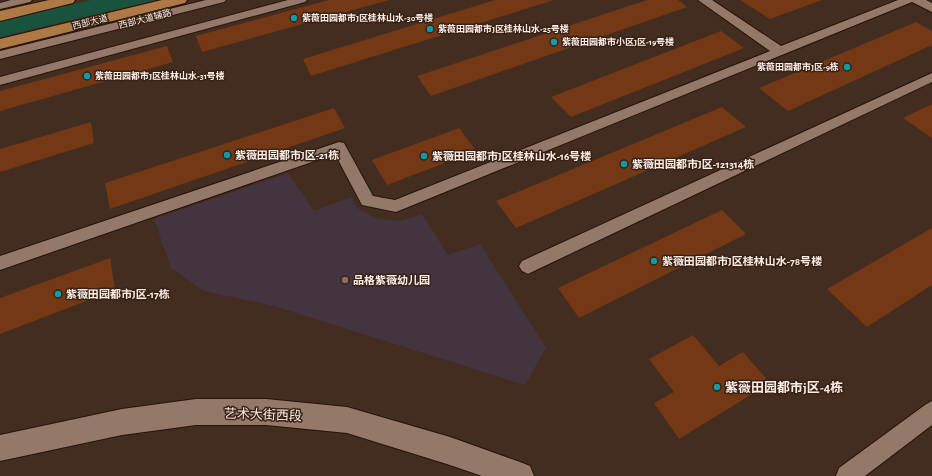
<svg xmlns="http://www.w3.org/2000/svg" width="932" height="476" font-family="'Alegreya Sans','Noto Sans SC',sans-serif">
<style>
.education{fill:#44343f}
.green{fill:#19533d}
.building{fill:#753815}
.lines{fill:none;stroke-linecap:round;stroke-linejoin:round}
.minor-casing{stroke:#281309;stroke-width:2}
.tertiary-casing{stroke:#281309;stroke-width:2}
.primary-casing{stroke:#281309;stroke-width:2}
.minor{fill:#94796b;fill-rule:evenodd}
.tertiary{fill:#94796b;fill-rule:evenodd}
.primary{fill:#ad7944;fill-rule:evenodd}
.culture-dot{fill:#0f9aa8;stroke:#382216;stroke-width:1.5}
.education-dot{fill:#8d6e63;stroke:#382216;stroke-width:1.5}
.labels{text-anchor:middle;stroke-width:3;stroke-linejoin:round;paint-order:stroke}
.far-poi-label{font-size:9px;font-weight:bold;fill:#fdede5;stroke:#382216;text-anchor:start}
.far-street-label{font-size:9px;fill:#fdede5;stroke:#382216}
.poi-label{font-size:11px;font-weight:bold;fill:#fdede5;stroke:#382216;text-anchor:start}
.near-poi-label{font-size:13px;font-weight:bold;fill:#fdede5;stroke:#382216;text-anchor:start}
.near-street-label{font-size:13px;fill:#fdede5;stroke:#382216}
</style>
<rect width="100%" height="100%" fill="#432c20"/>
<path class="education" d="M 288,173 L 314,211 L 351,197 L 357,208 L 376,218 L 400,221 L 422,214 L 448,255 L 480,244 L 546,348 L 525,385 L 274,306 L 204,291 L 171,268 L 154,219 Z"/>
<path class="green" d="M 91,0 L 156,0 L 0,37 L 0,21 Z"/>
<g class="building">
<path d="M 329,0 L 389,0 L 202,52 L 196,36 Z"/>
<path d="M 495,0 L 554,0 L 311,76 L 303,59 Z"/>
<path d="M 647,0 L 678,0 L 687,7 L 431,96 L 417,76 Z"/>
<path d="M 740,0 L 822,0 L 770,19 Z"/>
<path d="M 916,22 L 932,31 L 932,45 L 788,111 L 759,88 Z"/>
<path d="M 721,31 L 744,48 L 571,117 L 551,97 Z"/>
<path d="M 167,46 L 173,62 L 0,111 L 0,91 Z"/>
<path d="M 932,104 L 932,138 L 903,118 Z"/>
<path d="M 722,107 L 746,127 L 516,228 L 496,201 Z"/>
<path d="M 334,108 L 345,128 L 110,209 L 105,183 Z"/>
<path d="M 91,122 L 94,143 L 0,172 L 0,149 Z"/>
<path d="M 459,128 L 476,151 L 387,185 L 372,160 Z"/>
<path d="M 722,210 L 746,234 L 579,318 L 558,288 Z"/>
<path d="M 932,228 L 932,285 L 867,327 L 827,289 Z"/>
<path d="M 110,258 L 115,290 L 0,334 L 0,298 Z"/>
<path d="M 693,335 L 719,366 L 743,352 L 770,383 L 679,439 L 654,403 L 674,392 L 649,359 Z"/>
</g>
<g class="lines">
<g class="minor-casing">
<g id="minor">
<path d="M 11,0 L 32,0 L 30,2 L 0,9 L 0,3 Z"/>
<path d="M 206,0 L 226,0 L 224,2 L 0,59 L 0,51 Z"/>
<path d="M 288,0 L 307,0 L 305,2 L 0,85 L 0,77 Z"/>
<path d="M 698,0 L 712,0 L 781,46 L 898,0 L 926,0 L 932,3 L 932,12 L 912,2 L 396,212 L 362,205 L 335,154 L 0,270 L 0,256 L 339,142 L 344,143 L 373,196 L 395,200 L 770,51 Z"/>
<path d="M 932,73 L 932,82 L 534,271 L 528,274 L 522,271 L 519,266 L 522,261 Z"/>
<path d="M 932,401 L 932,425 L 865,476 L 836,476 L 839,468 L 925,405 Z"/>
</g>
</g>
<g class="tertiary-casing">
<path id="tertiary" d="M 196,399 L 266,399 L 347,407 L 450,437 L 520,462 L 530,466 L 534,476 L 482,476 L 450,465 L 347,433 L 266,425 L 196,425 L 122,435 L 0,461 L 0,435 L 122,409 Z"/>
</g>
<g class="primary-casing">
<g id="primary">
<path d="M 49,0 L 75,0 L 73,3 L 0,21 L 0,11 Z"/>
<path d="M 162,0 L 187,0 L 185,3 L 0,49 L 0,39 Z"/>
</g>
</g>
<use href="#minor" class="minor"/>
<use href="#tertiary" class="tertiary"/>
<use href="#primary" class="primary"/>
</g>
<g class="culture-dot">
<circle cx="294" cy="18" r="4"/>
<circle cx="430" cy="29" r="4"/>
<circle cx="554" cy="42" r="4"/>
<circle cx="847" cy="67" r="4"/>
<circle cx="87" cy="76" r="4"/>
<circle cx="227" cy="155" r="4"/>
<circle cx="424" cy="156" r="4"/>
<circle cx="624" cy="164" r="4"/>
<circle cx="654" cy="261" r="4"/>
<circle cx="58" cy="294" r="4"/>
<circle cx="717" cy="387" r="4"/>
</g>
<circle class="education-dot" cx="345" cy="280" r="4"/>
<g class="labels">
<g class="far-poi-label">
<text x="302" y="21">紫薇田园都市J区桂林山水-30号楼</text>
<text x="438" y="32">紫薇田园都市J区桂林山水-25号楼</text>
<text x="562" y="45">紫薇田园都市小区J区-19号楼</text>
<text x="839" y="70" text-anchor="end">紫薇田园都市J区-9栋</text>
<text x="95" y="79">紫薇田园都市J区桂林山水-31号楼</text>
</g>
<g class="far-street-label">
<text transform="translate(145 19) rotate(-14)" y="3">西部大道辅路</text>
<text transform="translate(90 22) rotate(-14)" y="3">西部大道</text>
</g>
<g class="poi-label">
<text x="235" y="159">紫薇田园都市J区-21栋</text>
<text x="432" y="160">紫薇田园都市J区桂林山水-16号楼</text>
<text x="632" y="168">紫薇田园都市J区-121314栋</text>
<text x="662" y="265">紫薇田园都市J区桂林山水-78号楼</text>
<text x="353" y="284">品格紫薇幼儿园</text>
<text x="66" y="298">紫薇田园都市J区-17栋</text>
</g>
<g class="near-poi-label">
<text x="725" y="392">紫薇田园都市j区-4栋</text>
</g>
<g class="near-street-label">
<text transform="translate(263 414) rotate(2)" y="5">艺术大街西段</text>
</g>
</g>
</svg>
